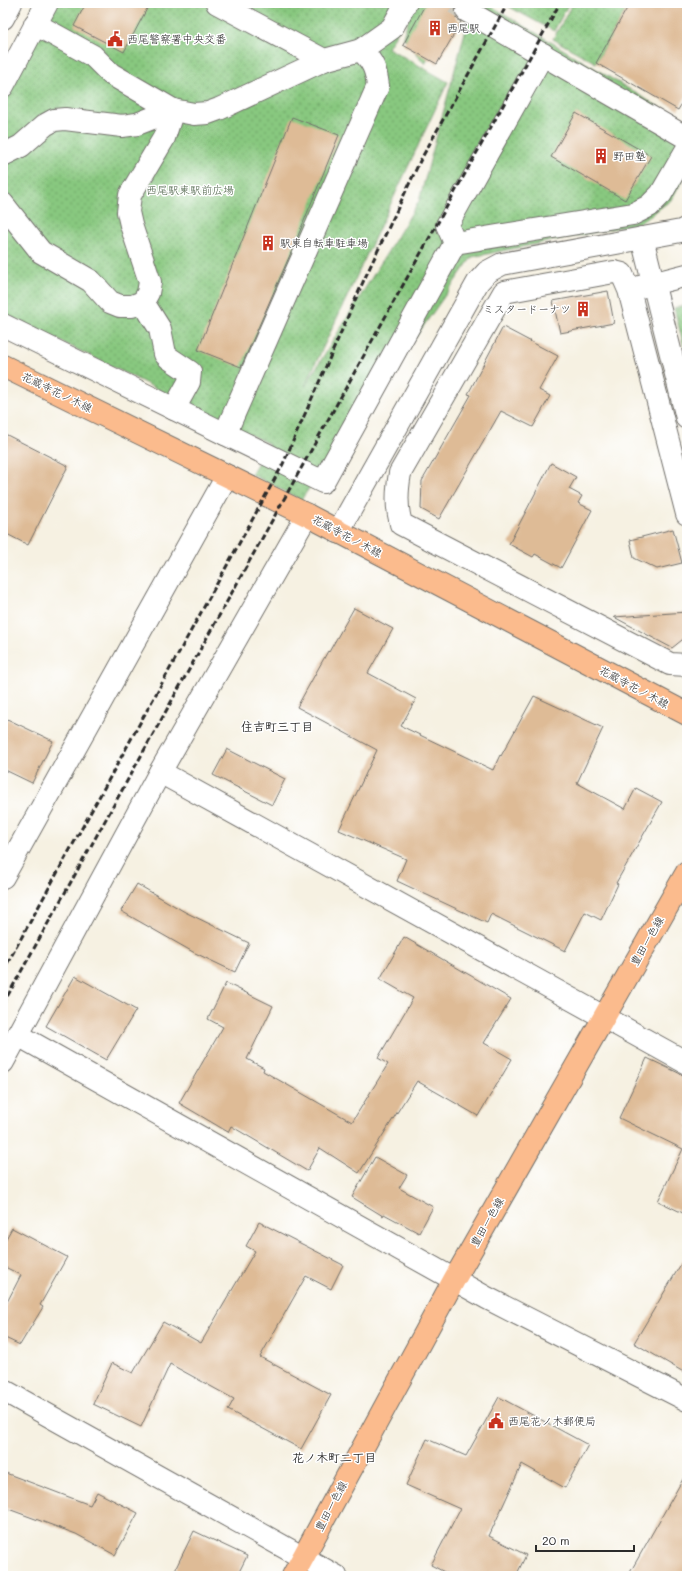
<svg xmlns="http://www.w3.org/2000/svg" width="690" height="1579" font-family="Mali,'Klee One',sans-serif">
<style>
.park{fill:url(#park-dots);stroke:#5a7a55}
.building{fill:#debb96}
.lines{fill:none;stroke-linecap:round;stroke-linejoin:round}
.minor-tunnel{stroke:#cdc9bd;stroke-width:22;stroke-dasharray:22 11;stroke-linecap:butt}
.minor-casing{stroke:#72706b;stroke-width:24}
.major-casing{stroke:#72706b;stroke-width:24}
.minor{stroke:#fff;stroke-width:22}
.major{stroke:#fbbb8d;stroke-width:22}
.rail{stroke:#2b2b2b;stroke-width:3;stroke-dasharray:6 3;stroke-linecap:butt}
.labels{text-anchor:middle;stroke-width:3;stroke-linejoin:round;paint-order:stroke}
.poi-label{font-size:11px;fill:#2b2b2b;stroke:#fff;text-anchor:start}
.park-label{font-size:11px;fill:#4c6248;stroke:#fff}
.street-label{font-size:11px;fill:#2b2b2b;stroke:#fff}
.neighbourhood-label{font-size:12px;font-weight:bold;fill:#2b2b2b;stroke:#fff}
</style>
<defs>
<pattern id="park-dots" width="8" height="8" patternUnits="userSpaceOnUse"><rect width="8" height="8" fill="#88c87f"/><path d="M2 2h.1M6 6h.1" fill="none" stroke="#6fa368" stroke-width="1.8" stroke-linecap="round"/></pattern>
</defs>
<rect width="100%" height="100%" fill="#fff"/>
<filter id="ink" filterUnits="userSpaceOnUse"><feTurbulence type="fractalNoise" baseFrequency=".025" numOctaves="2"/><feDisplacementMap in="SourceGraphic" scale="8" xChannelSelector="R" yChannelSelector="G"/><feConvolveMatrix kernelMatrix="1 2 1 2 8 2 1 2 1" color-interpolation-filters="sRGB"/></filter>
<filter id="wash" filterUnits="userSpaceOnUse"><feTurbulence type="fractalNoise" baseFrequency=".012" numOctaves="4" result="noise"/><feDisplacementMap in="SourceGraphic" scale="16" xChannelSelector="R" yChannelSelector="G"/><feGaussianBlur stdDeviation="0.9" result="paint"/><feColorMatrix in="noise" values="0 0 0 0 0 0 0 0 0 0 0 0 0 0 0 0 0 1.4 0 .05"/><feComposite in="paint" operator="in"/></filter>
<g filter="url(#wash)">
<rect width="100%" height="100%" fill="#f6f1e2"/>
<g class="park">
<path d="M 56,3 L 458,3 L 425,64 L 403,37 L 413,4 L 388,48 L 448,82 L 305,386 L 419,201 L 473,3 L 486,3 L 687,124 L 687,173 L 671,200 L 640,223 L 472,257 L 301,500 L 251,474 L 269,444 L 3,313 L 3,102 Z"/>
<path d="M 502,3 L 569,3 L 554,31 Z"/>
<path d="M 573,3 L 630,3 L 596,63 L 553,39 Z"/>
<path d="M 687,305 L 687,358 L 674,308 Z"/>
</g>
<g id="blocks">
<g class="building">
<path d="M 86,3 L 150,3 L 124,52 L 74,26 Z"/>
<path d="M 426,3 L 458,3 L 455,11 L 456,18 L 461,22 L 437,64 L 403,45 Z"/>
<path d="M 630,3 L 687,3 L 687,95 L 678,110 L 596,63 Z"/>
<path d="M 576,113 L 651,156 L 625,200 L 551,157 Z"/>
<path d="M 292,117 L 339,135 L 293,248 L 241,367 L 198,350 Z"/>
<path d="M 608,291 L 614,323 L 560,333 L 553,301 Z"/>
<path d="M 503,327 L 558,356 L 539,390 L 550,396 L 533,427 L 501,411 L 439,519 L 421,509 L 422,481 L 471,395 L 468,394 Z"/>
<path d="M 3,433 L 68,466 L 28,545 L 3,532 Z"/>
<path d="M 551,463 L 576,477 L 569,489 L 582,496 L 578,503 L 592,510 L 561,568 L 535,554 L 533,557 L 509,544 Z"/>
<path d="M 673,529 L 682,563 L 657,569 L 634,558 L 630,540 Z"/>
<path d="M 354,608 L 393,629 L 368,673 L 416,699 L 401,726 L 493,770 L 500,755 L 501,756 L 534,696 L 603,728 L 577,783 L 625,809 L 636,788 L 662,802 L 616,883 L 618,884 L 601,920 L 585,912 L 565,951 L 491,914 L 487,923 L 397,881 L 406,859 L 339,830 L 377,750 L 297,707 L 328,651 L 329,652 Z"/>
<path d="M 687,612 L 687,636 L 672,648 L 614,617 Z"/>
<path d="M 3,717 L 53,741 L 32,783 L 3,769 Z"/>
<path d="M 227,749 L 285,779 L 272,805 L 213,775 Z"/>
<path d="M 137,884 L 185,912 L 249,943 L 235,972 L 193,952 L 121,911 Z"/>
<path d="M 404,937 L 511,999 L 484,1043 L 512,1059 L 478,1116 L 417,1081 L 359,1173 L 320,1148 L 307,1171 L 231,1126 L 228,1132 L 179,1103 L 223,1027 L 208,1019 L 226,983 L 273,1006 L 247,1059 L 264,1068 L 263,1071 L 352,1122 L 388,1064 L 378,1058 L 413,998 L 380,979 Z"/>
<path d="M 75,976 L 136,1010 L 106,1060 L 46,1026 Z"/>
<path d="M 647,1058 L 687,1077 L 687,1215 L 658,1201 L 683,1149 L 619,1118 Z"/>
<path d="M 375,1157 L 407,1175 L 399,1188 L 433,1207 L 419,1233 L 384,1214 L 383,1216 L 352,1197 Z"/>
<path d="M 259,1222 L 343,1265 L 331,1289 L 306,1276 L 260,1357 L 331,1395 L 301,1449 L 228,1410 L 234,1399 L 170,1364 L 141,1427 L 93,1404 L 112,1363 L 133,1373 L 163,1322 L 201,1343 L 255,1251 L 246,1246 Z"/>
<path d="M 12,1228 L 67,1257 L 40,1305 L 43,1307 L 20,1345 L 3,1337 L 3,1310 L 21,1275 L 3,1266 L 3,1244 Z"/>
<path d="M 687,1254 L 687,1374 L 634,1343 Z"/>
<path d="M 499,1397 L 588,1445 L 565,1488 L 522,1464 L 489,1536 L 526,1555 L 516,1576 L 452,1576 L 431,1565 L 460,1509 L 406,1485 L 427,1439 L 466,1456 Z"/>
<path d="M 3,1472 L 90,1505 L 97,1492 L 138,1513 L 115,1555 L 76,1534 L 3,1507 Z"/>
<path d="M 687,1472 L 687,1576 L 628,1576 Z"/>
<path d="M 194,1531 L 247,1556 L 237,1576 L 172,1576 Z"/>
</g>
</g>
</g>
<g filter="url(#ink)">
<use href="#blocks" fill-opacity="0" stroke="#72706b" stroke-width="1"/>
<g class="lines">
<path class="minor-tunnel" d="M 454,3 L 467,11"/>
<g class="minor-casing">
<g id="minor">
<path d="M 217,3 L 324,60 L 361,50 L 392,28 L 406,3"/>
<path d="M 467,11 L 687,138"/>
<path d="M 3,18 L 11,3"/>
<path d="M 35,24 L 93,56 L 111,74 L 173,110 L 164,138 L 130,195 L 128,212 L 131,225 L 150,282 L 148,293 L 143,302 L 160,329 L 165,354 L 169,358 L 190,372 L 189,382 L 174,409"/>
<path d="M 3,86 L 47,3"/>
<path d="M 3,155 L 21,146 L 45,125 L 54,120 L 65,119 L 122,126 L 137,124 L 173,110 L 194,114 L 208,113 L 219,109 L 324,60"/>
<path d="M 3,204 L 41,252 L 91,281 L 110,302 L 120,306 L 132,306 L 143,302"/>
<path d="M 642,238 L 687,418"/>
<path d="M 455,243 L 447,225 L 543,54"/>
<path d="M 640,287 L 687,275"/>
<path d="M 3,325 L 323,482 L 455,243 L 633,214 L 649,206 L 661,194 L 687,149"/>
<path d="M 225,434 L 378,86 C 376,69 373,62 361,50"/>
<path d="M 687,514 L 629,290 L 622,274 L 614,272 L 504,292 L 400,473 C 397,491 396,506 401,524 L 670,664 L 687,665"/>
<path d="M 338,532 L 478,282 L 487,272 L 502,264 L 681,231 L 687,228"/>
<path d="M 160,772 L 687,1063"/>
<path d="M 3,877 L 227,476"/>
<path d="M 18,1035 L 487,1298 L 687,1400"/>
<path d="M 3,1062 L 160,772 L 307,515"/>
<path d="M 3,1390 L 336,1576"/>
</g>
</g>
<g class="major-casing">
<g id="major">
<path d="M 3,366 L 307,515 L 687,714"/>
<path d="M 293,1576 L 454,1280 L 687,872"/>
</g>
</g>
<use href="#minor" class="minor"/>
<use href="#major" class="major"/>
<g class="rail">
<path d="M 3,971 L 283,464 L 363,282 L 420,161 L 508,3"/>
<path d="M 3,1004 L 560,3"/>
</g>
</g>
</g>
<defs>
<g id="building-bare" transform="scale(1.2)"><path d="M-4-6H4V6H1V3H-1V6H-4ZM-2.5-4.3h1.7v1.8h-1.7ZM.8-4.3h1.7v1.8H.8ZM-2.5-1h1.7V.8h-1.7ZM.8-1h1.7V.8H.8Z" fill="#c8321e" stroke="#fff" stroke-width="2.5" paint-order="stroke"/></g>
<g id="civic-bare" transform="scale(1.2)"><path d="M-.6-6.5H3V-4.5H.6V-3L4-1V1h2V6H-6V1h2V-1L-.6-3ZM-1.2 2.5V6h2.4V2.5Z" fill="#c8321e" stroke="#fff" stroke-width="2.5" paint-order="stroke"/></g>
</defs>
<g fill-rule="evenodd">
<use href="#building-bare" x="435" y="28"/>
<use href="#civic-bare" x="115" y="39"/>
<use href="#building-bare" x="601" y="156"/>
<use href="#building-bare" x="268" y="243"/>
<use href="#building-bare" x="583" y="309"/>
<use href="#civic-bare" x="496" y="1421"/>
</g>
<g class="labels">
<g class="poi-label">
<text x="447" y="32">西尾駅</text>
<text x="127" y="43">西尾警察署中央交番</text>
<text x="613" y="160">野田塾</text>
<text x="280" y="247">駅東自転車駐車場</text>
<text x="571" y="313" text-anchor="end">ミスタードーナツ</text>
<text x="508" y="1425">西尾花ノ木郵便局</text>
</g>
<g class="park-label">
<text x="190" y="194">西尾駅東駅前広場</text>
</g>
<g class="street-label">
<text transform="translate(57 392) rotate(26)" y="4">花蔵寺花ノ木線</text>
<text transform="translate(347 536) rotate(28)" y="4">花蔵寺花ノ木線</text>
<text transform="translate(634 687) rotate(28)" y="4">花蔵寺花ノ木線</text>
<text transform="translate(647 941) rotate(-60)" y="4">豊田一色線</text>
<text transform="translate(487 1222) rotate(-60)" y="4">豊田一色線</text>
<text transform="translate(331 1506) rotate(-62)" y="4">豊田一色線</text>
</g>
<g class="neighbourhood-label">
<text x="277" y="731">住吉町三丁目</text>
<text x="334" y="1462">花ノ木町二丁目</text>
</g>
</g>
<rect width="690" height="1579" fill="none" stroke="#fff" stroke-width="16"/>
<path d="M536 1545v6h98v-6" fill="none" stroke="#2b2b2b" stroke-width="2"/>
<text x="542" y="1545" font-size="12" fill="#2b2b2b" stroke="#ffffff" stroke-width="3" paint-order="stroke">20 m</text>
</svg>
